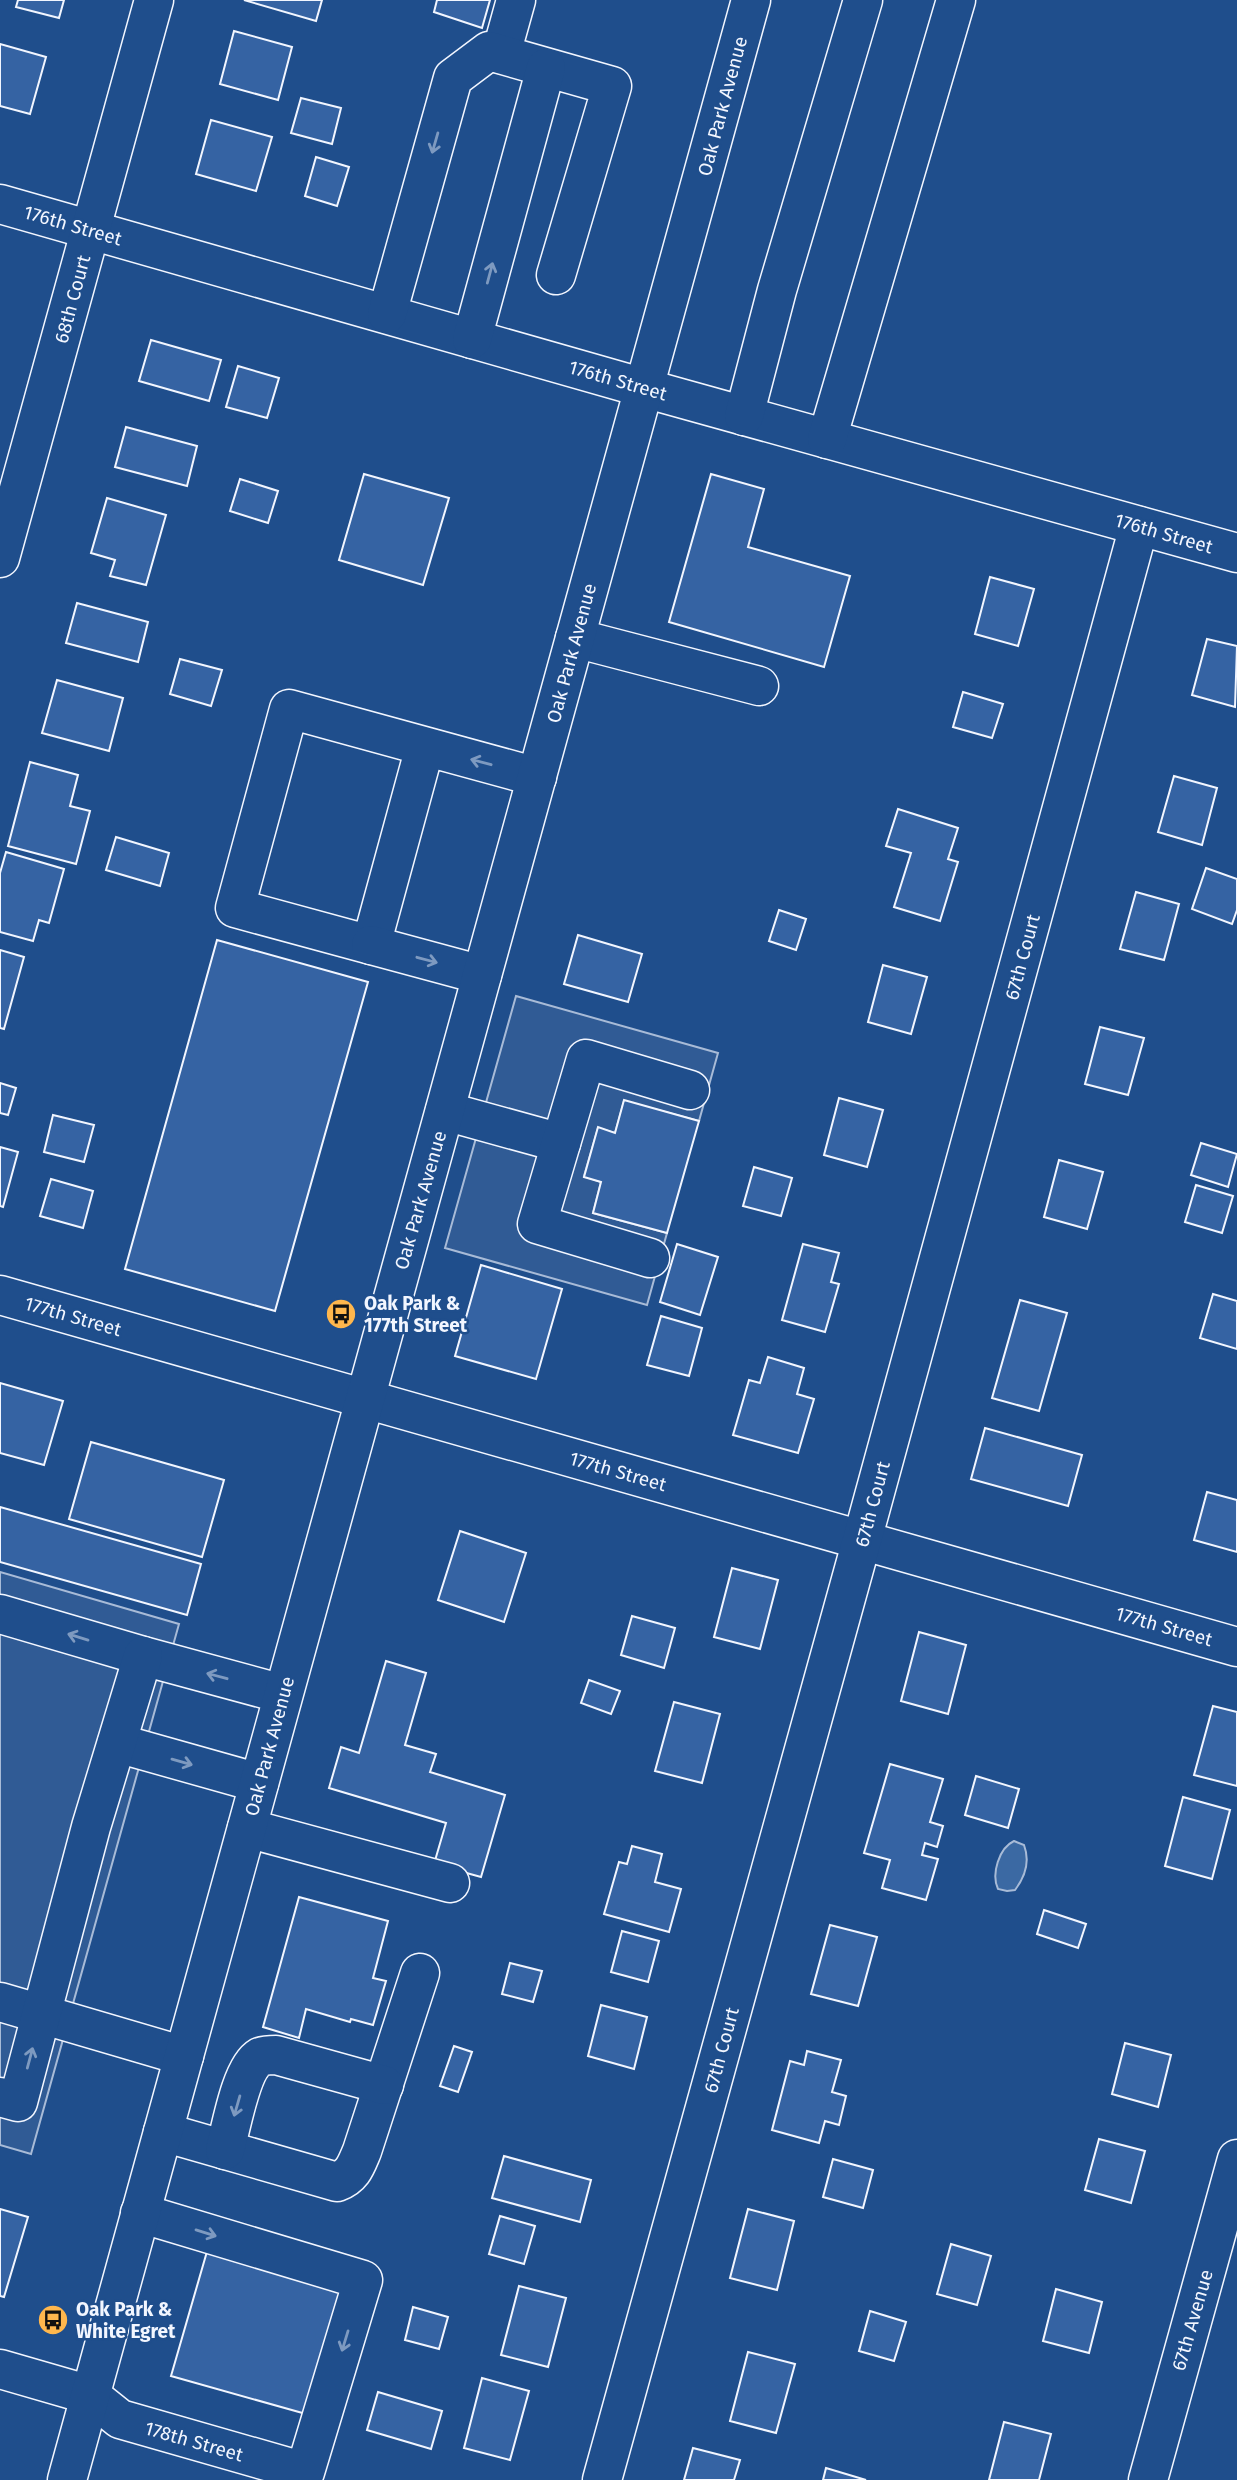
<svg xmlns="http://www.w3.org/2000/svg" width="1237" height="2480" font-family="'Fira Sans',sans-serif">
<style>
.parking{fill:#305b95;stroke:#a8bbd7;stroke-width:2}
.water{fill:#3b69a3;stroke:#a8bbd7;stroke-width:2}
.building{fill:#3563a3;stroke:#f2f6ff;stroke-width:2}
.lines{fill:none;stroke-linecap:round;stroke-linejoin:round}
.minor-casing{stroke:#f2f6ff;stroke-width:41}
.minor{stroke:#1f4e8c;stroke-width:38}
.oneway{stroke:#7e9ac0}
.labels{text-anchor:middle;stroke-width:5;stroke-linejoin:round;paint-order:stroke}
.street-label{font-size:19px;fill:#f2f6ff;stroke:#1f4e8c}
.poi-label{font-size:19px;font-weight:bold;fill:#f2f6ff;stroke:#1f4e8c;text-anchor:start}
</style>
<rect width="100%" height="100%" fill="#1f4e8c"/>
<g class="parking">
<path d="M 516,996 L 718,1053 L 699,1121 L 624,1101 L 615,1133 L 598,1128 L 584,1176 L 601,1182 L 593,1213 L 667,1233 L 647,1305 L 445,1248 Z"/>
<path d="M 0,1572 L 179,1624 L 31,2154 L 0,2145 Z"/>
</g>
<path class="water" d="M 1014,1841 L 1024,1845 C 1030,1861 1025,1877 1015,1890 L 1007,1891 L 998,1889 C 991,1874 999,1848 1014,1841 Z"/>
<g class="building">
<path d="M 18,0 L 64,0 L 59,18 L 16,7 Z"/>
<path d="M 244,0 L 322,0 L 316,21 Z"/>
<path d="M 437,0 L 490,0 L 482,28 L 434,12 Z"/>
<path d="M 234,31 L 292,47 L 278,100 L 220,84 Z"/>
<path d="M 0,44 L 46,57 L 30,114 L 0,106 Z"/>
<path d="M 301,98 L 341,108 L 332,144 L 291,133 Z"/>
<path d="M 211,120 L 272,137 L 256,191 L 196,174 Z"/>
<path d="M 316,157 L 349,167 L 337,206 L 305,196 Z"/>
<path d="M 151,340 L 221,360 L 209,401 L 139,381 Z"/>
<path d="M 238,366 L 279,378 L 267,418 L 226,407 Z"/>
<path d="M 126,427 L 197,446 L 187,486 L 115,467 Z"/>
<path d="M 364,474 L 449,498 L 423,585 L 339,560 Z"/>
<path d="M 711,474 L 764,489 L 748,547 L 850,576 L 824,667 L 669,622 Z"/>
<path d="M 240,479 L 278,491 L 268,523 L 230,511 Z"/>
<path d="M 107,498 L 166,515 L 146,585 L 110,576 L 115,560 L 91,553 Z"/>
<path d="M 990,577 L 1034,589 L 1018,646 L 975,634 Z"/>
<path d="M 77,603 L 148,622 L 138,662 L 66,643 Z"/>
<path d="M 1207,639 L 1237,646 L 1235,707 L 1192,695 Z"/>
<path d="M 180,659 L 222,670 L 211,706 L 170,694 Z"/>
<path d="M 57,680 L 123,698 L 109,751 L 42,733 Z"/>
<path d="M 963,692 L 1003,704 L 992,738 L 953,727 Z"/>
<path d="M 30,762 L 78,775 L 70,806 L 90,811 L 76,864 L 8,846 Z"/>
<path d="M 1174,776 L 1217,788 L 1202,845 L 1158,832 Z"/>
<path d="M 898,809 L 958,828 L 948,859 L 958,862 L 940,921 L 894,907 L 911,853 L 886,846 Z"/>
<path d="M 116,837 L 169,853 L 160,886 L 106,870 Z"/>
<path d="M 6,852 L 64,869 L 49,923 L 39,920 L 33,941 L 0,932 L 0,873 Z"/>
<path d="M 1206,868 L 1237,879 L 1237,910 L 1232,924 L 1192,909 Z"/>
<path d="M 1136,892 L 1179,904 L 1164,960 L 1120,949 Z"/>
<path d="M 779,910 L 806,919 L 796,950 L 769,941 Z"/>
<path d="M 578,935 L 642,954 L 628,1002 L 564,984 Z"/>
<path d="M 217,940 L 368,982 L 275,1311 L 125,1269 Z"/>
<path d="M 0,950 L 24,957 L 4,1029 L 0,1028 Z"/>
<path d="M 883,965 L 927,977 L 911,1034 L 868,1022 Z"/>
<path d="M 1100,1027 L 1144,1038 L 1128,1095 L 1085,1084 Z"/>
<path d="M 0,1083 L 16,1088 L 8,1115 L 0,1113 Z"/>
<path d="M 839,1098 L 883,1110 L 867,1167 L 824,1155 Z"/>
<path d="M 624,1100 L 699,1121 L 667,1233 L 593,1213 L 601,1182 L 584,1177 L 598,1127 L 615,1133 Z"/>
<path d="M 53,1115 L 94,1125 L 84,1162 L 44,1152 Z"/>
<path d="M 1201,1143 L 1237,1154 L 1228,1187 L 1191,1175 Z"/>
<path d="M 0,1147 L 18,1152 L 3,1207 L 0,1206 Z"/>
<path d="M 1059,1160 L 1103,1172 L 1087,1229 L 1044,1217 Z"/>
<path d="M 754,1167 L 792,1178 L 781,1216 L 743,1206 Z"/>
<path d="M 51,1179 L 93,1191 L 83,1228 L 40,1216 Z"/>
<path d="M 1196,1185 L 1233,1196 L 1222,1233 L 1185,1222 Z"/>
<path d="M 677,1244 L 718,1257 L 700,1315 L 660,1302 Z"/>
<path d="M 803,1244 L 839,1253 L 831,1282 L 839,1284 L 825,1332 L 782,1320 Z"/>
<path d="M 481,1265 L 562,1289 L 536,1379 L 455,1356 Z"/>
<path d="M 1213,1294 L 1237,1301 L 1237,1349 L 1200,1338 Z"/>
<path d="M 1020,1300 L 1067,1313 L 1039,1411 L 992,1398 Z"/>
<path d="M 661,1316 L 702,1328 L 689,1376 L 647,1365 Z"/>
<path d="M 768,1357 L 804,1368 L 797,1394 L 814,1399 L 798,1453 L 733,1435 L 749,1380 L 760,1383 Z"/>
<path d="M 0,1383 L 63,1401 L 44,1465 L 0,1453 Z"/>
<path d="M 985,1428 L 1082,1455 L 1068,1506 L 971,1479 Z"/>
<path d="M 91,1442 L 224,1480 L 202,1557 L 69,1519 Z"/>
<path d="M 1207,1492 L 1237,1500 L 1237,1552 L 1194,1540 Z"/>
<path d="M 0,1507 L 201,1564 L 187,1615 L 0,1562 Z"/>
<path d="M 460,1531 L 526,1553 L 504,1622 L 438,1600 Z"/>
<path d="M 732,1568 L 778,1580 L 760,1649 L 714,1637 Z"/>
<path d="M 632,1616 L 675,1628 L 664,1668 L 621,1655 Z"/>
<path d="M 919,1632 L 966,1645 L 948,1714 L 901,1701 Z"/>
<path d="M 386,1661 L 426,1673 L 405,1745 L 436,1754 L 430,1772 L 505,1795 L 481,1877 L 434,1864 L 446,1823 L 329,1788 L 341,1747 L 359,1753 Z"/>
<path d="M 589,1680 L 620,1691 L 611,1714 L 581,1703 Z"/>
<path d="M 674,1702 L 720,1714 L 702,1783 L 655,1771 Z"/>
<path d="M 1213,1706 L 1237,1712 L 1237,1786 L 1194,1775 Z"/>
<path d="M 890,1764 L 943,1779 L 930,1822 L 943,1826 L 937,1847 L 925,1843 L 922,1855 L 938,1859 L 926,1900 L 882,1888 L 890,1860 L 864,1853 Z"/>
<path d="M 976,1776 L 1019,1789 L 1008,1828 L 965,1815 Z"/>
<path d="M 1183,1797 L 1230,1810 L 1212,1879 L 1165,1866 Z"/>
<path d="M 632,1846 L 662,1854 L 655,1882 L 681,1889 L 669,1932 L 604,1914 L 619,1862 L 627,1864 Z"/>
<path d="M 299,1897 L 388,1921 L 373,1978 L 386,1981 L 373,2025 L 351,2019 L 350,2022 L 306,2009 L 299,2038 L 263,2027 Z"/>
<path d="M 1044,1910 L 1086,1924 L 1078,1948 L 1037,1934 Z"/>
<path d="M 830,1925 L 877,1937 L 858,2006 L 811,1994 Z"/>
<path d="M 622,1931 L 659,1941 L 648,1982 L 611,1972 Z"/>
<path d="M 510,1963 L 542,1971 L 533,2002 L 502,1994 Z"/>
<path d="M 601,2005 L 647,2017 L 634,2069 L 588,2056 Z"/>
<path d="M 1125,2043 L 1171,2055 L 1158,2107 L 1112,2094 Z"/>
<path d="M 454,2046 L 472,2052 L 458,2092 L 440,2086 Z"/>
<path d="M 807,2051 L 841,2060 L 832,2092 L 846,2096 L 839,2125 L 825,2121 L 819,2143 L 772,2130 L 790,2061 L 804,2065 Z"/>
<path d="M 1099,2139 L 1145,2151 L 1131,2203 L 1085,2190 Z"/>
<path d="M 504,2156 L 591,2180 L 580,2222 L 492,2198 Z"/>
<path d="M 833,2159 L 873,2170 L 863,2208 L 823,2197 Z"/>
<path d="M 0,2209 L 28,2217 L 4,2297 L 0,2296 Z"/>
<path d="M 748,2209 L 794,2221 L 777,2290 L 730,2278 Z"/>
<path d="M 500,2216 L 535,2226 L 524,2264 L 489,2254 Z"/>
<path d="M 951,2244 L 991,2256 L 977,2305 L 937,2294 Z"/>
<path d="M 208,2248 L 342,2287 L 306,2414 L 171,2376 Z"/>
<path d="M 519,2286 L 566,2298 L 548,2367 L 501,2355 Z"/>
<path d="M 1056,2289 L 1102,2302 L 1089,2353 L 1043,2341 Z"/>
<path d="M 413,2307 L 448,2317 L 439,2349 L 405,2340 Z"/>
<path d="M 870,2311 L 906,2322 L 894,2361 L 859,2351 Z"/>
<path d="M 748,2352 L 795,2364 L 776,2433 L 730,2421 Z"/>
<path d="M 482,2378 L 529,2391 L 510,2460 L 464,2448 Z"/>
<path d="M 378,2392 L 442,2411 L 431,2449 L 367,2430 Z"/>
<path d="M 1004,2422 L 1051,2434 L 1039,2480 L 989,2480 Z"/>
<path d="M 693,2448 L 740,2460 L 734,2480 L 684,2480 Z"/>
<path d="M 826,2468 L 866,2480 L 823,2480 Z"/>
</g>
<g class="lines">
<g class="minor-casing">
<g id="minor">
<path d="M 501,54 L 516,0"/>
<path d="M 0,204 L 644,388 L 1237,553"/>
<path d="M 387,314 L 453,78 L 489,51 L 612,86 L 556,275"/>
<path d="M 472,339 L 546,68"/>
<path d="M 744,416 L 777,290 L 863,0"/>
<path d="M 827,439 L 956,0"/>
<path d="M 0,558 L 154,0"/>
<path d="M 575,638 L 759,686"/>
<path d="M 425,747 L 371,945 L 235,908 L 289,709 L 537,777"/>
<path d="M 371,945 L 482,975"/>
<path d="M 445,1111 L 561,1143"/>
<path d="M 650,1258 L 537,1224 L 586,1059 L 690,1090"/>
<path d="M 0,1295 L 1237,1647"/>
<path d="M 0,1614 L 143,1656 L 283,1694"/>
<path d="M 117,1743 L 259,1783"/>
<path d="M 247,1828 L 450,1883"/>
<path d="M 0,2002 L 184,2056"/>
<path d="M 0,2097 L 18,2102 L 91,1827 L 143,1656"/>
<path d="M 163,2132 L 337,2182 C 353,2176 356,2165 362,2151 L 420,1973"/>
<path d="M 225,2150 C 231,2128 241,2068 260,2057 C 265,2055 271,2055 276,2055 L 384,2085"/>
<path d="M 0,2369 L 90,2395 L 120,2419 L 305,2472 L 363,2280 L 140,2213"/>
<path d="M 67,2480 L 751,0"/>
<path d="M 602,2480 L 862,1540 L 1139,526"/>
<path d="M 1148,2480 L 1237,2159"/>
</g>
</g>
<use href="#minor" class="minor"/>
</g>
<defs><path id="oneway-shaft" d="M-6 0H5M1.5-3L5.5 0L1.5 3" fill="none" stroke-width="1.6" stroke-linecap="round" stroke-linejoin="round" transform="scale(1.75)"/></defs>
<g class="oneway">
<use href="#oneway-shaft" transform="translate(435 143) rotate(106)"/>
<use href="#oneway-shaft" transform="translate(490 273) rotate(-75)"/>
<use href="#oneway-shaft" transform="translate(481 762) rotate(-165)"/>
<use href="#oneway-shaft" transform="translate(427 960) rotate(15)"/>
<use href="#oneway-shaft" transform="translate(78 1637) rotate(-163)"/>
<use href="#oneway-shaft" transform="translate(217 1676) rotate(-165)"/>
<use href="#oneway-shaft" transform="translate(182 1762) rotate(16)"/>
<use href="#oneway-shaft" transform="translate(30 2058) rotate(-75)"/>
<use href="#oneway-shaft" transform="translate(237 2106) rotate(106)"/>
<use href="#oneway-shaft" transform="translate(206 2233) rotate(17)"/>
<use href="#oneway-shaft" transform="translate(345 2341) rotate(107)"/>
</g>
<defs>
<g id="bus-disc" transform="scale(1.575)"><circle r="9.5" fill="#ffb74d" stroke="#1f4e8c"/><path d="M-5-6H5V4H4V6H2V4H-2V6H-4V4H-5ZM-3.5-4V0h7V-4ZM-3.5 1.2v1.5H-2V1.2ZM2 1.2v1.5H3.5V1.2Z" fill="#111"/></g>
</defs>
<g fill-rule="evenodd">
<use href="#bus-disc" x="341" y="1314"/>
<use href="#bus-disc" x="53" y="2320"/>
</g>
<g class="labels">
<g class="street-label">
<text transform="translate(722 106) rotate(-75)" y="7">Oak Park Avenue</text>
<text transform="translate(73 225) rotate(16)" y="7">176th Street</text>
<text transform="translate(72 299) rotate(-75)" y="7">68th Court</text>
<text transform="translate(618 380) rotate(16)" y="7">176th Street</text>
<text transform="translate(1164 533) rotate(16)" y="7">176th Street</text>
<text transform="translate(571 653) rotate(-75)" y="7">Oak Park Avenue</text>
<text transform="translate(1022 957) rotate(-75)" y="7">67th Court</text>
<text transform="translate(420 1200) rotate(-74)" y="7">Oak Park Avenue</text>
<text transform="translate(73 1316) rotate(16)" y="7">177th Street</text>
<text transform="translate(618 1471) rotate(16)" y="7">177th Street</text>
<text transform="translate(872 1504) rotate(-75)" y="7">67th Court</text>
<text transform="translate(1164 1626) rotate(16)" y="7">177th Street</text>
<text transform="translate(269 1746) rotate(-75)" y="7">Oak Park Avenue</text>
<text transform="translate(721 2050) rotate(-75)" y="7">67th Court</text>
<text transform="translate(1192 2320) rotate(-74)" y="7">67th Avenue</text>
<text transform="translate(194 2441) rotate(16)" y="7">178th Street</text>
</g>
<g class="poi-label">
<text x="364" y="1310">Oak Park &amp;<tspan x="364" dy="22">177th Street</tspan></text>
<text x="76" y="2316">Oak Park &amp;<tspan x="76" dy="22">White Egret</tspan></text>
</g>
</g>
</svg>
